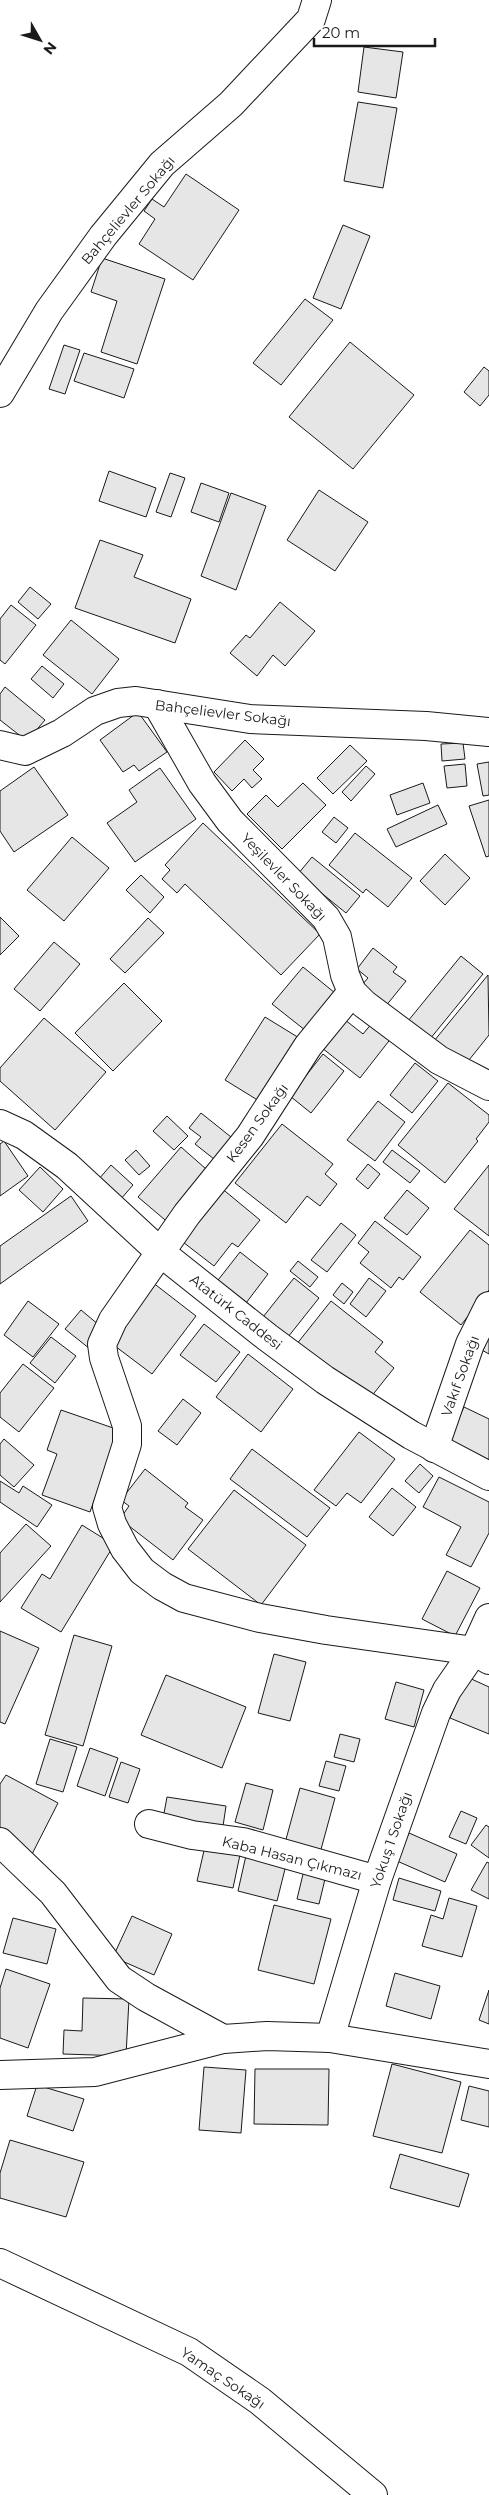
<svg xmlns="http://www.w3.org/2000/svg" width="489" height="2495" font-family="Montserrat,sans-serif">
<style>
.building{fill:#e6e6e6;stroke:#1a1a1a}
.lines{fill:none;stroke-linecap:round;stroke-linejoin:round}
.minor-casing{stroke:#1a1a1a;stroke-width:30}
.minor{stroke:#fff;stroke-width:28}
.labels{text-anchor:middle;stroke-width:4;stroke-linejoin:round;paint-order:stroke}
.street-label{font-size:14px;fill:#1a1a1a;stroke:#fff}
</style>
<rect width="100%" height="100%" fill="#fff"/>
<g class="building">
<path d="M 364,47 L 403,52 L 396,98 L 358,92 Z"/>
<path d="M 358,102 L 397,108 L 383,188 L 344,181 Z"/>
<path d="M 186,174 L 239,210 L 193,280 L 139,244 L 155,219 L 144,211 L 152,199 L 164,207 Z"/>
<path d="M 343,225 L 370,236 L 341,309 L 313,298 Z"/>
<path d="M 102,258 L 165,279 L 137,364 L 101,352 L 117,301 L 91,292 Z"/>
<path d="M 305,299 L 333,320 L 281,385 L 253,363 Z"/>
<path d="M 350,342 L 414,395 L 353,469 L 289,417 Z"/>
<path d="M 64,345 L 80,350 L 65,394 L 49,389 Z"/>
<path d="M 84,353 L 134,369 L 124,398 L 74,381 Z"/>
<path d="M 484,367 L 489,371 L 489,395 L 480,406 L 464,392 Z"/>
<path d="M 109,471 L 156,488 L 146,517 L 99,501 Z"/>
<path d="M 170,473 L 185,478 L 171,517 L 156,512 Z"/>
<path d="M 201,483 L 229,493 L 219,522 L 191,512 Z"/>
<path d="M 319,490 L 368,522 L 335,571 L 287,540 Z"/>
<path d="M 231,493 L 266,506 L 236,590 L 201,576 Z"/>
<path d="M 100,540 L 143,555 L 134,577 L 191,599 L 175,643 L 75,608 Z"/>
<path d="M 30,587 L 51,604 L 38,619 L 18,602 Z"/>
<path d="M 280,602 L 315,631 L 285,666 L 273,655 L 257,676 L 230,653 L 246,635 L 250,638 Z"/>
<path d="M 11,605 L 36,625 L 5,664 L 0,660 L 0,619 Z"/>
<path d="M 71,620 L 119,659 L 92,694 L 43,655 Z"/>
<path d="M 42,666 L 64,684 L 53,698 L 31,679 Z"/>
<path d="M 5,687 L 45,720 L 27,741 L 0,720 L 0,694 Z"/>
<path d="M 138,712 L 167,752 L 139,771 L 134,765 L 123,772 L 100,740 Z"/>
<path d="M 245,740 L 264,759 L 253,770 L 262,779 L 252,788 L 244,779 L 232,791 L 214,772 Z"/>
<path d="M 463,743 L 465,759 L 442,761 L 441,744 Z"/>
<path d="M 350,745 L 367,761 L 333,794 L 317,778 Z"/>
<path d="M 489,762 L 489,795 L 483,796 L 477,764 Z"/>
<path d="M 465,764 L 467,786 L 447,788 L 444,766 Z"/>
<path d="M 366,766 L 375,774 L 351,801 L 342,792 Z"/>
<path d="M 34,767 L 68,815 L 14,852 L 0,831 L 0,791 Z"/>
<path d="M 160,768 L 196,819 L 135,862 L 107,823 L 137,802 L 129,790 Z"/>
<path d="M 303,783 L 326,805 L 282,849 L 247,814 L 266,795 L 278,807 Z"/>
<path d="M 423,783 L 430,803 L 397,815 L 390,795 Z"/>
<path d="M 489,800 L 489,856 L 486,857 L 469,806 Z"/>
<path d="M 438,805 L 447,824 L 396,847 L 387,829 Z"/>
<path d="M 334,817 L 348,828 L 336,843 L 322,832 Z"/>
<path d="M 203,823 L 320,934 L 281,975 L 185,884 L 177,893 L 162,879 L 170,870 L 165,865 Z"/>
<path d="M 355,833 L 412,878 L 388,907 L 366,889 L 363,893 L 329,865 Z"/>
<path d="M 72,837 L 109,868 L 64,921 L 27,890 Z"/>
<path d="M 445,854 L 470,878 L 445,905 L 420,881 Z"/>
<path d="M 312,857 L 360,896 L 346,913 L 298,874 Z"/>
<path d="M 141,875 L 164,897 L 150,913 L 126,890 Z"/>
<path d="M 0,917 L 19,936 L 0,955 Z"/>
<path d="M 148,918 L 164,933 L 125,973 L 110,959 Z"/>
<path d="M 54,942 L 80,964 L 40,1011 L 14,989 Z"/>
<path d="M 373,948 L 397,967 L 393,972 L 406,981 L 385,1007 L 360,987 L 368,978 L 357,969 Z"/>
<path d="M 461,956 L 483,974 L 430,1039 L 408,1021 Z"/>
<path d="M 303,967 L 340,997 L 310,1034 L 272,1004 Z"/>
<path d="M 488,975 L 489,1035 L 465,1065 L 434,1041 Z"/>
<path d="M 124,983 L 162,1021 L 113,1071 L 75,1033 Z"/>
<path d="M 340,1016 L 363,1034 L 373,1022 L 392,1037 L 360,1078 L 317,1044 Z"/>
<path d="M 265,1017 L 304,1041 L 264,1104 L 225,1080 Z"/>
<path d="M 44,1018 L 106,1072 L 55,1130 L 0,1081 L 0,1068 Z"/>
<path d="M 323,1054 L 344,1071 L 311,1113 L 290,1096 Z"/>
<path d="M 415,1063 L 438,1081 L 412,1113 L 390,1095 Z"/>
<path d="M 448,1083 L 489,1115 L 489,1122 L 476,1139 L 478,1141 L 445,1183 L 398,1145 Z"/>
<path d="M 378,1101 L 405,1122 L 375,1161 L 347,1140 Z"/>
<path d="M 201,1113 L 236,1141 L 219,1163 L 195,1144 L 201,1137 L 189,1128 Z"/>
<path d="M 167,1116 L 188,1136 L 174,1150 L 153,1131 Z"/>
<path d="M 282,1124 L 333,1164 L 325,1174 L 337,1184 L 320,1206 L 307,1196 L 286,1223 L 235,1183 Z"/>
<path d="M 4,1141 L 28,1176 L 0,1196 L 0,1144 Z"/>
<path d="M 181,1147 L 214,1176 L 171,1225 L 138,1197 Z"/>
<path d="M 136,1150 L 150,1166 L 139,1175 L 125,1160 Z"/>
<path d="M 392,1150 L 420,1171 L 410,1183 L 383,1162 Z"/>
<path d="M 368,1164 L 380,1174 L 368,1189 L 356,1179 Z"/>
<path d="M 111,1165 L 133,1185 L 120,1200 L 98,1180 Z"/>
<path d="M 489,1165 L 489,1236 L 454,1209 Z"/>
<path d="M 40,1167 L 63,1189 L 43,1212 L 19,1190 Z"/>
<path d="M 220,1187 L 260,1220 L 238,1247 L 232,1243 L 214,1266 L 179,1239 Z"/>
<path d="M 407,1190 L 429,1208 L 407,1235 L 384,1218 Z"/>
<path d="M 71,1196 L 88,1221 L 0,1284 L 0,1246 Z"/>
<path d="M 375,1221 L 421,1257 L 403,1280 L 399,1277 L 391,1288 L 360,1263 L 369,1252 L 358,1243 Z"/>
<path d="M 341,1223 L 356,1235 L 327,1272 L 311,1260 Z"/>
<path d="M 470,1230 L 489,1245 L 489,1290 L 461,1325 L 420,1292 Z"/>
<path d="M 240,1252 L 268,1274 L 243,1307 L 215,1284 Z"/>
<path d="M 298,1261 L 318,1277 L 310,1287 L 290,1271 Z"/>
<path d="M 294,1278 L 319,1298 L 288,1337 L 263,1317 Z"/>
<path d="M 369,1278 L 386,1291 L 366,1317 L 350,1304 Z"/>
<path d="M 152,1282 L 196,1316 L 152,1374 L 107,1340 Z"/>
<path d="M 342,1283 L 353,1292 L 344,1304 L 333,1295 Z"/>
<path d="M 28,1301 L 59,1324 L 33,1357 L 4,1335 Z"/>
<path d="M 331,1301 L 383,1342 L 375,1352 L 394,1368 L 367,1402 L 296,1345 Z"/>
<path d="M 81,1310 L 105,1330 L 90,1349 L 65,1329 Z"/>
<path d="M 204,1324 L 240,1352 L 216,1382 L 180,1355 Z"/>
<path d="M 489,1330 L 489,1354 L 480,1349 Z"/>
<path d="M 51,1337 L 76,1356 L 55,1383 L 30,1363 Z"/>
<path d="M 248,1354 L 293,1389 L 261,1432 L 216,1397 Z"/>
<path d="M 23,1364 L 54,1388 L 19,1432 L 0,1417 L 0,1393 Z"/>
<path d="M 183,1399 L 201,1413 L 177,1445 L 158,1431 Z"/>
<path d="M 464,1407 L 489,1419 L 489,1462 L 447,1441 Z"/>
<path d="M 61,1410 L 119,1430 L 90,1512 L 42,1495 L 57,1454 L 47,1450 Z"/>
<path d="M 359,1432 L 395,1459 L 361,1503 L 347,1493 L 336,1506 L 314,1490 Z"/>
<path d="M 4,1439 L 34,1465 L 14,1487 L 0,1475 L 0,1444 Z"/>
<path d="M 252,1449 L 330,1508 L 307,1537 L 230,1479 Z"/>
<path d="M 420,1464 L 433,1476 L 419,1493 L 405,1481 Z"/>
<path d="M 145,1469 L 188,1503 L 185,1507 L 203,1520 L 173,1560 L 120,1519 L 129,1506 L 121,1500 Z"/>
<path d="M 439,1477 L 489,1502 L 489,1533 L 471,1567 L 446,1555 L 461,1527 L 423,1507 Z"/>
<path d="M 0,1481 L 19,1493 L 23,1486 L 52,1505 L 37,1527 L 0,1502 Z"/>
<path d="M 392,1488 L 416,1507 L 393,1536 L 369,1517 Z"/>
<path d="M 234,1490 L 306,1545 L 261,1605 L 188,1549 Z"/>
<path d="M 26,1524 L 51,1546 L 0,1602 L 0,1553 Z"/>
<path d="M 82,1525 L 114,1545 L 61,1632 L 21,1608 L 42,1574 L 50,1579 Z"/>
<path d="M 447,1571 L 480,1588 L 455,1636 L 422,1619 Z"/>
<path d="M 0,1631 L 39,1648 L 5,1724 L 0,1722 Z"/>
<path d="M 74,1635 L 112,1646 L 83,1746 L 45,1735 Z"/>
<path d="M 274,1654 L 306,1662 L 290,1721 L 258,1713 Z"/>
<path d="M 166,1675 L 246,1707 L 222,1768 L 141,1735 Z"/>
<path d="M 467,1677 L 489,1687 L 489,1734 L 450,1718 Z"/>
<path d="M 396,1682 L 424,1690 L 414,1727 L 385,1719 Z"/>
<path d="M 340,1734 L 360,1739 L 354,1762 L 334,1757 Z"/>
<path d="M 50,1739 L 77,1747 L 63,1792 L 36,1784 Z"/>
<path d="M 90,1748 L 118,1758 L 105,1796 L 77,1786 Z"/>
<path d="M 326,1761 L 346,1766 L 339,1791 L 319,1786 Z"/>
<path d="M 121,1762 L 140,1769 L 128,1803 L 109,1797 Z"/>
<path d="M 6,1775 L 58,1803 L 29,1860 L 0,1835 L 0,1784 Z"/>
<path d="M 246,1783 L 273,1790 L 263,1830 L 235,1822 Z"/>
<path d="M 300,1788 L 335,1798 L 320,1853 L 285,1843 Z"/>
<path d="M 167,1797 L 226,1806 L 222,1833 L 162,1824 Z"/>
<path d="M 461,1811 L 477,1818 L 466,1844 L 449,1837 Z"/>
<path d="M 486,1825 L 489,1827 L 489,1858 L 471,1845 Z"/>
<path d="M 409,1833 L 457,1854 L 445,1882 L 397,1861 Z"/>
<path d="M 206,1842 L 241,1850 L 233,1888 L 197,1881 Z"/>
<path d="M 247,1851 L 287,1861 L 277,1901 L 238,1891 Z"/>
<path d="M 487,1862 L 489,1863 L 489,1899 L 471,1890 Z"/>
<path d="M 304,1870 L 326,1875 L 319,1904 L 297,1899 Z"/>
<path d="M 399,1878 L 441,1891 L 435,1911 L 393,1900 Z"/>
<path d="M 449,1898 L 477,1906 L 462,1957 L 422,1946 L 431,1915 L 443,1919 Z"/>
<path d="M 274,1905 L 331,1919 L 314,1984 L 258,1970 Z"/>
<path d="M 132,1916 L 172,1934 L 154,1975 L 113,1957 Z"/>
<path d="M 13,1918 L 56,1929 L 47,1964 L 3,1953 Z"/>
<path d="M 6,1969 L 50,1984 L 28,2048 L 0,2038 L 0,1988 Z"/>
<path d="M 395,1973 L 440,1986 L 431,2019 L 386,2006 Z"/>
<path d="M 489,1990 L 489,2024 L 479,2020 Z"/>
<path d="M 83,1998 L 129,1999 L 126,2056 L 63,2054 L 64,2030 L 82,2031 Z"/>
<path d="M 392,2064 L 461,2082 L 442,2153 L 373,2136 Z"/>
<path d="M 204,2067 L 246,2070 L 241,2133 L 199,2130 Z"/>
<path d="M 255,2069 L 329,2069 L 328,2125 L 254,2124 Z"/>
<path d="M 37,2085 L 84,2099 L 73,2131 L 27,2116 Z"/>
<path d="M 469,2086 L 489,2091 L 489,2127 L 461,2120 Z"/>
<path d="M 10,2140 L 84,2162 L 66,2217 L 0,2198 L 0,2173 Z"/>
<path d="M 400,2154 L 469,2174 L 459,2207 L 390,2188 Z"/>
</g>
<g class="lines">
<g class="minor-casing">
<g id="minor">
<path d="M 0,393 L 49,311 L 103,236 L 162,164 L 231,104 L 311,19 L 317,0"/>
<path d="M 157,704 L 202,783 L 230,821 L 326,918 L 337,937 L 345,975 L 352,992 L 364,1004 L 439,1060 L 489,1086"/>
<path d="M 0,745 L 25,751 L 62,733 L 95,711 L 118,703 L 136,701 L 250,719 L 426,726 L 489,732"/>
<path d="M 0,1124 L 24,1135 L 67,1166 L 160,1252 L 267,1337 L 325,1380 L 411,1435 L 489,1476"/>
<path d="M 434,1448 L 470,1344 L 489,1306"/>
<path d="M 489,1618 L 474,1651 L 489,1660"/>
<path d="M 149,1824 L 192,1835 L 243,1842 L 377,1880"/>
<path d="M 0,1842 L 53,1893 L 119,1979 L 146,1997 L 223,2039"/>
<path d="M 330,2038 L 377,1880 L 436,1713 L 447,1690 L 474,1651 L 326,1630 L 260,1618 L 184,1598 L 162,1586 L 142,1571 L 125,1549 L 112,1524 L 107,1507 L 127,1444 L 127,1426 L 104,1358 L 102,1344 L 113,1320 L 187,1214 L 250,1136 L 308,1046 L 352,992"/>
<path d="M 0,2075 L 95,2072 L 223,2039 L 267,2036 L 330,2038 L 489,2064"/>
<path d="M 0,2263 L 189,2352 L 260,2401 L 373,2495"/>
</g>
</g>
<use href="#minor" class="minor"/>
</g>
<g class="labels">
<g class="street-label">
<text transform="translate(128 210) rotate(-50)" y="5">Bahçelievler Sokağı</text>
<text transform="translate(223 713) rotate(7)" y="5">Bahçelievler Sokağı</text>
<text transform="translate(284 877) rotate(46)" y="5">Yeşilevler Sokağı</text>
<text transform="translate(257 1123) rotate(-54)" y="5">Kesen Sokağı</text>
<text transform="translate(236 1312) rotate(38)" y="5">Atatürk Caddesi</text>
<text transform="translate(460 1376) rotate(-70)" y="5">Vakıf Sokağı</text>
<text transform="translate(391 1840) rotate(-71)" y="5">Yokuş 1 Sokağı</text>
<text transform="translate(292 1858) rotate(14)" y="5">Kaba Hasan Çıkmazı</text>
<text transform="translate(223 2378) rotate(34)" y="5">Yamaç Sokağı</text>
</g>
</g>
<g transform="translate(40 40) rotate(129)" stroke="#ffffff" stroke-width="4" paint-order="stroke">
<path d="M0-4L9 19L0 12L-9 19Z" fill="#1a1a1a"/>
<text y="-8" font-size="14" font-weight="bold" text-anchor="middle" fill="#1a1a1a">N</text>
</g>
<path d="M314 38v8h121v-8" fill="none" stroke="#1a1a1a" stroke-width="2.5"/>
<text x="322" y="38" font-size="15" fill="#1a1a1a" stroke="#ffffff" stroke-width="4" paint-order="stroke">20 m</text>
</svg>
